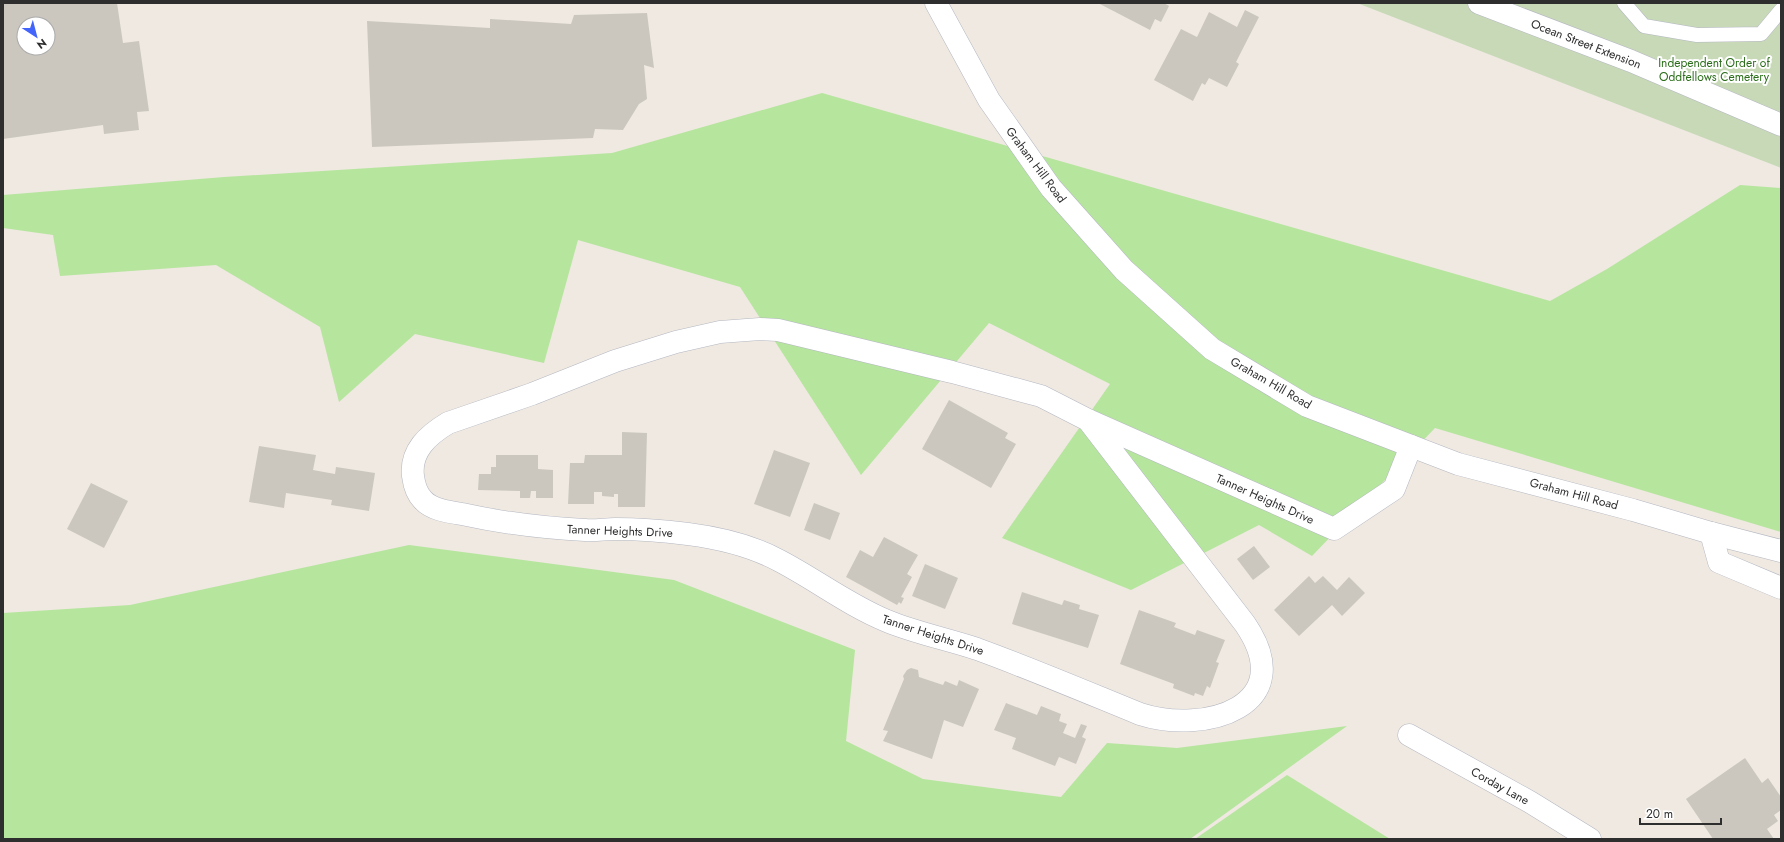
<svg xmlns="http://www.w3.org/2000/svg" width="1784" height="842" font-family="Jost,sans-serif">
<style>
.green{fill:#b6e59e}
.cemetery{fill:#c8d9b8}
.building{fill:#cbc7bf;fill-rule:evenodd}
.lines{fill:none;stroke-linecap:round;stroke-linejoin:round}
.service-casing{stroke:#b4b7c1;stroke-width:15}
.minor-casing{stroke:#b4b7c1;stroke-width:23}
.secondary-casing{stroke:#b4b7c1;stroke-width:23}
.service{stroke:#fff;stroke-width:14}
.minor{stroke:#fff;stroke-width:22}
.secondary{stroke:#fff;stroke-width:22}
.labels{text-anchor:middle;stroke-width:4;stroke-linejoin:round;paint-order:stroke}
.street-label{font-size:12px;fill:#2e2e2e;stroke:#fff}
.park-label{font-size:12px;fill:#2c6e1b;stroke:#fff}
</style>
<rect width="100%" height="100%" fill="#efe9e1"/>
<g class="green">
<path d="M 822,93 L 1550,301 L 1607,269 L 1740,185 L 1781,188 L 1781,532 L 1435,428 L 1312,556 L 1259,525 L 1131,590 L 1002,538 L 1110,384 L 989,323 L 861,475 L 740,287 L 578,240 L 544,363 L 415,334 L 339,402 L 320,327 L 216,265 L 60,276 L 53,235 L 3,228 L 3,195 L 224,177 L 612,153 Z"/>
<path d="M 409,545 L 674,580 L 855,650 L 846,741 L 923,779 L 1061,797 L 1107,743 L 1177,748 L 1347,726 L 1190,839 L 3,839 L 3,613 L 130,605 Z"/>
<path d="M 1287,775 L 1390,839 L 1195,839 Z"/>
</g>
<path class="cemetery" d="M 1357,3 L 1781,3 L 1781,168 Z"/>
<g class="building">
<path d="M 3,3 L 117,3 L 123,43 L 139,41 L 149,111 L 137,112 L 139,130 L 104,134 L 103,125 L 3,139 ZM 24,24 L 48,24 L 48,48 L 24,48 Z"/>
<path d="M 1098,3 L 1164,3 L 1169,6 L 1161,22 L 1155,19 L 1150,30 Z"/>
<path d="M 1245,10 L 1259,17 L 1236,62 L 1239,64 L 1227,87 L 1209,78 L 1205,85 L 1202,83 L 1193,101 L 1154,80 L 1181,29 L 1197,37 L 1209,12 L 1237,27 Z"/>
<path d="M 647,13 L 654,68 L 644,65 L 647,99 L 639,104 L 623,130 L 595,129 L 593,138 L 372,147 L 367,21 L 490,28 L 490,19 L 571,24 L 574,15 Z"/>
<path d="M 949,400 L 1008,433 L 1005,438 L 1016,444 L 991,488 L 922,449 Z"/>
<path d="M 622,432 L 647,433 L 645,507 L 618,507 L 618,494 L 614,494 L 614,497 L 602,496 L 602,492 L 594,492 L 594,504 L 568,504 L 570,463 L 584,463 L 585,455 L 622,455 Z"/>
<path d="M 259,446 L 316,455 L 313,470 L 335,474 L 336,467 L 375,473 L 369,511 L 331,505 L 332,500 L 286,493 L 284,508 L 249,502 Z"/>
<path d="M 774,450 L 810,463 L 790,517 L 754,504 Z"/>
<path d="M 496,455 L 538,455 L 538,469 L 553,470 L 553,498 L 536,498 L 536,491 L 531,491 L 530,498 L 520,498 L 520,491 L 478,490 L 479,474 L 491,474 L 491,467 L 496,467 Z"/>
<path d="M 91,483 L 128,501 L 104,548 L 67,529 Z"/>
<path d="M 814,503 L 840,513 L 830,540 L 804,530 Z"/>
<path d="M 884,537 L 918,555 L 907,574 L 912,577 L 901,597 L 904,598 L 901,604 L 899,602 L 897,605 L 846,577 L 860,550 L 873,557 Z"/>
<path d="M 1254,546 L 1270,567 L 1253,580 L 1237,559 Z"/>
<path d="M 925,564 L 958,578 L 945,609 L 912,596 Z"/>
<path d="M 1309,576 L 1315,583 L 1323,576 L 1337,590 L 1349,577 L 1365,593 L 1342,616 L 1332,605 L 1299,636 L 1274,610 Z"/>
<path d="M 1022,592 L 1062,605 L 1064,600 L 1080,605 L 1079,609 L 1099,615 L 1088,648 L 1012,624 Z"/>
<path d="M 1139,610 L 1176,623 L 1174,627 L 1195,635 L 1197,630 L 1225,640 L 1216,662 L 1219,663 L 1210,688 L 1207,686 L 1203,696 L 1195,693 L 1194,696 L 1173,688 L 1174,684 L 1120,664 Z"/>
<path d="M 911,668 L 918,670 L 919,677 L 943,685 L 945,681 L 957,686 L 959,680 L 979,689 L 963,727 L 944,720 L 932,759 L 883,741 L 888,731 L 883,730 L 904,679 L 903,676 L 907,670 Z"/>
<path d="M 1006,703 L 1037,715 L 1041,706 L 1061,714 L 1059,721 L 1067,724 L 1063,733 L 1075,738 L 1081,724 L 1087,726 L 1082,737 L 1086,739 L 1076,764 L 1059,757 L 1055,766 L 1012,749 L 1016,738 L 994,730 Z"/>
<path d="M 1745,758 L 1762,783 L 1768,778 L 1781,797 L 1781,810 L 1774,815 L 1778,821 L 1767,829 L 1774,839 L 1713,839 L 1686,799 Z"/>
</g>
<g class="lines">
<g class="service-casing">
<path id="service" d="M 1624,3 L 1644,26 L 1697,35 L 1761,34 L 1781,10"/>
</g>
<g class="minor-casing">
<g id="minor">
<path d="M 1479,3 L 1631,61 L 1781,125"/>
<path d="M 1088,420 L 1245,624 C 1301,706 1205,735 1140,714 C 1086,692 1032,669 977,649 C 947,639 916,633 887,621 C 848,605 815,579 778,560 C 750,545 719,538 688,534 C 664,531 640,529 615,529 C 605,529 595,531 585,530 C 544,528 503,523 462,514 C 449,512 432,510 423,500 C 417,494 414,484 413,476 C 410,451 428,435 448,423 L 532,394 L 615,361 L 676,342 L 720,332 L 760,329 L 778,330 L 952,372 L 1041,396 L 1088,420 L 1334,529 L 1394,489 L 1411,446"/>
<path d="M 1711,533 L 1719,562 L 1781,588"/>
<path d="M 1409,735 L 1530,802 L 1590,839"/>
</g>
</g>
<g class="secondary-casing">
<path id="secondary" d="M 936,3 L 989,100 L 1051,188 L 1124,270 L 1212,349 L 1307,406 L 1458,464 L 1633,510 L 1711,533 L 1781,551"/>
</g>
<use href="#service" class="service"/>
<use href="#minor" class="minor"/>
<use href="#secondary" class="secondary"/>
</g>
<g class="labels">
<g class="street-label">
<text transform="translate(1586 44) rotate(21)" y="4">Ocean Street Extension</text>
<text transform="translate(1036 165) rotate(53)" y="4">Graham Hill Road</text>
<text transform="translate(1271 383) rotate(30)" y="4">Graham Hill Road</text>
<text transform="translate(1574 494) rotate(15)" y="4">Graham Hill Road</text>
<text transform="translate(1265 499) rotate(24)" y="4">Tanner Heights Drive</text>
<text transform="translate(620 531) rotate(2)" y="4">Tanner Heights Drive</text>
<text transform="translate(933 635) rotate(18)" y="4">Tanner Heights Drive</text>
<text transform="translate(1500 786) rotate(29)" y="4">Corday Lane</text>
</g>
<g class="park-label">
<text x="1714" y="67">Independent Order of<tspan x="1714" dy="14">Oddfellows Cemetery</tspan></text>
</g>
</g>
<rect width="1784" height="842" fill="none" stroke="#2e2e2e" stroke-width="8"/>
<g transform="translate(36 36) rotate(144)"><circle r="19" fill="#ffffff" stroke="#ababab"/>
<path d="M0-3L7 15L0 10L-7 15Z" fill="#4264fb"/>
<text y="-6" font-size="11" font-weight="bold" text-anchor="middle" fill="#2e2e2e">N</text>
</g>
<path d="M1640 818v6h81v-6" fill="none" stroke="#2e2e2e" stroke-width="2"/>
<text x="1646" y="818" font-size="12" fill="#2e2e2e" stroke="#ffffff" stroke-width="3" paint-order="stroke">20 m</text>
</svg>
